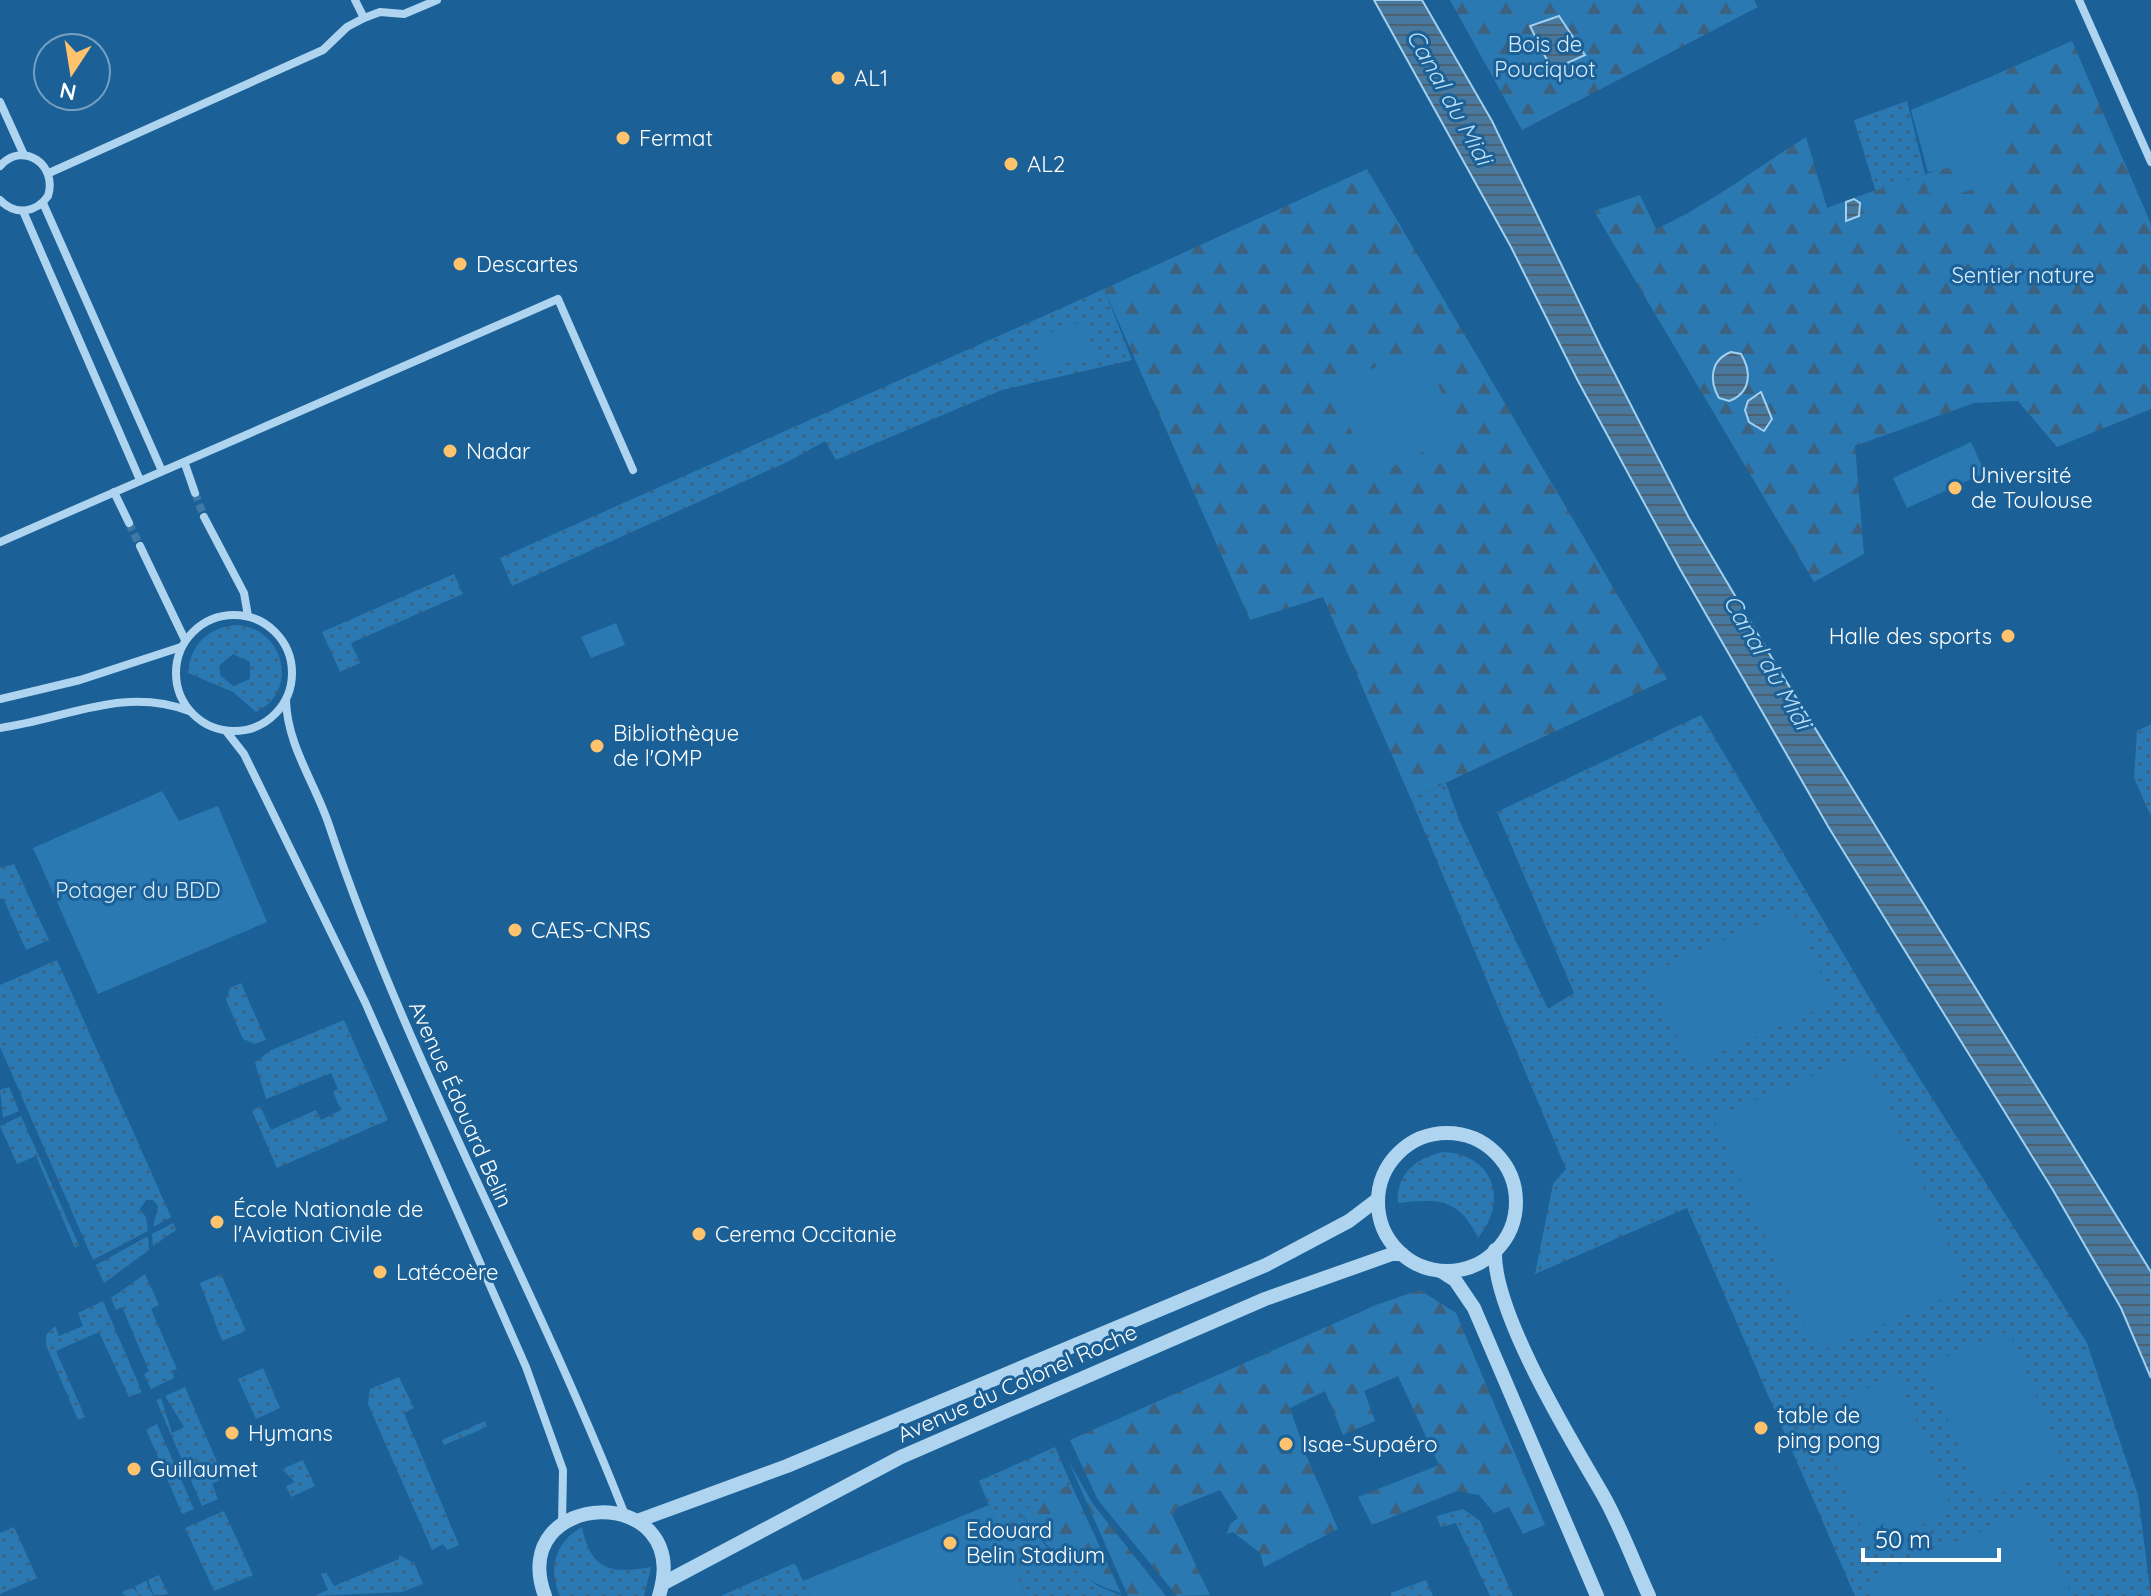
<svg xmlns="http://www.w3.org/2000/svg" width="2151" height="1596" font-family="Quicksand,sans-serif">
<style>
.grass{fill:url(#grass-dots);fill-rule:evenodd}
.forest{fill:url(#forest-firs)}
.garden{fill:#2b79b2}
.water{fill:url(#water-rules);stroke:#a1d1f1;stroke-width:2}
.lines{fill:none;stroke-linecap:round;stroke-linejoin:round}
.minor-tunnel{stroke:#3d78a6;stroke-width:8;stroke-dasharray:8 4;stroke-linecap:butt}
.minor{stroke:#aed4f0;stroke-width:8}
.tertiary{stroke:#aed4f0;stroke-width:14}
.poi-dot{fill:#ffc26d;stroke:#1b6096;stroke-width:3}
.labels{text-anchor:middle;stroke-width:6;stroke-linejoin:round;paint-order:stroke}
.park-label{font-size:22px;fill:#d5ebfb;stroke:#1b6096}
.poi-label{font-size:22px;fill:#fff;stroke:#1b6096;text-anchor:start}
.street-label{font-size:22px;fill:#fff;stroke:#1b6096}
.water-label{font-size:24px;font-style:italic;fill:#badef6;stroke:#1b6096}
</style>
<defs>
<pattern id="grass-dots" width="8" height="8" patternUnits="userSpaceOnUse" patternTransform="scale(2)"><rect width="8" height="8" fill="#2b79b2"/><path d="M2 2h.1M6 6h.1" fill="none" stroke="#3c627f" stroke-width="1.8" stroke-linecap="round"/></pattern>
<pattern id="forest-firs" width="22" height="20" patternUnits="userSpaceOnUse" patternTransform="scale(2)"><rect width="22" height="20" fill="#2b79b2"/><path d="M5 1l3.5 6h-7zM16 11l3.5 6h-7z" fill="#3c627f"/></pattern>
<pattern id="water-rules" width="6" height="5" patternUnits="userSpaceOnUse" patternTransform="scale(2)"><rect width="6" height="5" fill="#48789d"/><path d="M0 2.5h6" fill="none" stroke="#4a6274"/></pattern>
</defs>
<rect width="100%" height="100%" fill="#1b6096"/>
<g class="grass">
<path d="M 1907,101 L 1925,174 L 1876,192 L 1854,120 Z"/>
<path d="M 1104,289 L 1132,360 L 1002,390 L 836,460 L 825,441 L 787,462 L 512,586 L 500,558 Z"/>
<path d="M 454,574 L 463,594 L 351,643 L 360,663 L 340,672 L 322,632 Z"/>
<path d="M 238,625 C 284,629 300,691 256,712 L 233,692 L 188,673 C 190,644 210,626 238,625 ZM 233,654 L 250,662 L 250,679 L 233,686 L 220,675 L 220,665 Z"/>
<path d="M 1701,715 L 1882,1019 L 2087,1343 L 2138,1495 L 2151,1596 L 1855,1596 L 1687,1208 L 1535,1274 L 1553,1184 L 1566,1169 L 1411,799 L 1446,783 L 1460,822 L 1548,1009 L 1574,993 L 1497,812 Z"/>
<path d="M 2151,724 L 2151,816 L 2134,778 L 2137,731 Z"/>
<path d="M 14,864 L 49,940 L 26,950 L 3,898 L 0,899 L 0,868 Z"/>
<path d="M 57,960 L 171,1217 L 153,1227 L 158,1206 L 153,1200 L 146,1200 L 140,1209 L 146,1217 L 148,1231 L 93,1260 L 0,1047 L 0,985 Z"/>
<path d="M 241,983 L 266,1040 L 255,1044 L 243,1039 L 226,1000 L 230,988 Z"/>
<path d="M 344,1020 L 388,1120 L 277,1168 L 252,1111 L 260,1106 L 271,1130 L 316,1110 L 321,1120 L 341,1110 L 333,1092 L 338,1089 L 331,1073 L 266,1099 L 255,1063 L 269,1051 Z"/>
<path d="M 9,1087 L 19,1111 L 3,1118 L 0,1090 Z"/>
<path d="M 21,1116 L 79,1245 L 75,1248 L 36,1156 L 17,1164 L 0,1126 Z"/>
<path d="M 1444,1152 C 1494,1155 1509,1201 1478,1238 C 1459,1197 1436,1199 1398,1203 C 1395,1175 1418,1156 1444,1152 Z"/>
<path d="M 173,1223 L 176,1230 L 153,1246 L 152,1234 Z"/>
<path d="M 148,1236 L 149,1250 L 104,1283 L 96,1265 Z"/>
<path d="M 145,1274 L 159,1305 L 151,1309 L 177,1369 L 172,1371 L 174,1378 L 151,1389 L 144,1374 L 149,1371 L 122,1307 L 116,1310 L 111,1298 Z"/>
<path d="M 221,1274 L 246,1331 L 222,1341 L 200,1283 Z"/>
<path d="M 103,1301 L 142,1392 L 129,1397 L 99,1332 L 56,1351 L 85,1417 L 78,1420 L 46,1345 L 46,1335 L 55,1326 L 59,1336 L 83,1326 L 78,1313 Z"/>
<path d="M 263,1368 L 280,1408 L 256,1419 L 238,1379 Z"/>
<path d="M 399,1377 L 414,1408 L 404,1413 L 459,1545 L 447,1550 L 443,1544 L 432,1550 L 368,1404 L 370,1389 Z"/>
<path d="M 185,1387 L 224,1478 L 212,1484 L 218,1499 L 202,1506 L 156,1400 L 161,1398 L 172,1433 L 184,1427 L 165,1396 Z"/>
<path d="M 485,1421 L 487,1427 L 444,1445 L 442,1440 Z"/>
<path d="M 157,1424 L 194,1509 L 182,1514 L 146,1429 Z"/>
<path d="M 1055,1447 L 1071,1484 L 1020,1514 L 1050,1551 L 1098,1586 L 1122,1596 L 1026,1596 L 979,1481 Z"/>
<path d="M 303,1460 L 315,1486 L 291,1497 L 286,1486 L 295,1482 L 282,1469 Z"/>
<path d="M 1463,1509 L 1480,1521 L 1513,1596 L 1490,1596 L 1456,1523 L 1441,1527 L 1436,1516 Z"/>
<path d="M 224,1511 L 253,1575 L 214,1591 L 185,1528 Z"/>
<path d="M 14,1527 L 37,1578 L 0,1594 L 0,1533 Z"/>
<path d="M 582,1527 C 591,1571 611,1574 651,1567 L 644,1596 L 560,1596 C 548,1568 555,1542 582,1527 Z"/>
<path d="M 399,1555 L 414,1563 L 423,1584 L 402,1592 L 314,1596 L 328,1590 L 321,1574 L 326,1572 L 334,1586 L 399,1559 Z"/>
<path d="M 795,1563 L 810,1596 L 721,1596 Z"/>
<path d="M 159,1575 L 168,1594 L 154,1596 L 148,1580 Z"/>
<path d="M 1426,1580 L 1433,1596 L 1391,1596 L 1391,1593 Z"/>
<path d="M 146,1581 L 153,1596 L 124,1596 L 122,1592 L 133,1587 L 138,1595 L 135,1586 Z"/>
</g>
<g class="forest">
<path d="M 1450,0 L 1754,0 L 1758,7 L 1522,130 Z"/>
<path d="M 2072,41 L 2151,224 L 2151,409 L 2057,447 L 2018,401 L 1974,403 L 1855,446 L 1864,554 L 1814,582 L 1594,211 L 1640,195 L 1656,229 C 1709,205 1756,168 1806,137 L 1827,208 C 1885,185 1946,170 2004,146 L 1997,74 Z"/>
<path d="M 1367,169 L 1667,679 L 1411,799 L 1323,597 L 1250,620 L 1104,289 Z"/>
<path d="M 1420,1290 L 1456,1313 L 1545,1525 L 1523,1534 L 1509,1507 L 1494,1513 L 1479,1495 L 1457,1491 L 1372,1525 L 1358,1497 L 1439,1465 L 1398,1376 L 1364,1391 L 1375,1421 L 1343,1435 L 1325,1391 L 1290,1408 L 1306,1455 L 1338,1529 L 1264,1567 L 1260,1553 L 1233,1532 L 1227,1534 L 1230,1524 L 1238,1518 L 1220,1490 L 1178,1507 L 1172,1515 L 1210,1595 L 1177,1596 L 1098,1500 L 1070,1440 L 1376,1305 Z"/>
<path d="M 1068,1460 L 1093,1504 L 1166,1596 L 1128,1596 Z"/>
<path d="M 1071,1484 L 1121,1593 C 1077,1581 1048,1548 1020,1513 Z"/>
</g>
<g class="garden">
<path d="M 1997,74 L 2005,146 L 1953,167 L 1928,172 L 1911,110 Z"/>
<path d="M 2004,155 L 2006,176 L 1962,193 L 1959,173 Z"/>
<path d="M 1948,176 L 1950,187 L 1928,193 L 1926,183 Z"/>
<path d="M 1083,321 L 1094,357 L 1046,368 L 1038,337 Z"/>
<path d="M 1420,346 L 1461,434 L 1373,476 L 1331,388 Z"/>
<path d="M 1971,442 L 1985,473 L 1907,508 L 1893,478 Z"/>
<path d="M 616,623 L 625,645 L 591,658 L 581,637 Z"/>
<path d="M 162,791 L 179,821 L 218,806 L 267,922 L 98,994 L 33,848 Z"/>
<path d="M 1792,909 L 1834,1002 L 1690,1066 L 1648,974 Z"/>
<path d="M 1865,1053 L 1967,1289 L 1816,1353 L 1713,1118 Z"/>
<path d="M 2009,1331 L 2065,1467 L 1981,1501 L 1925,1365 Z"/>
<path d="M 1898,1376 L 1953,1512 L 1869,1546 L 1813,1410 Z"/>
<path d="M 989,1505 L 1026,1596 L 810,1596 L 803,1581 Z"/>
<path d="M 2036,1509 L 2072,1596 L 1878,1596 L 1870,1576 Z"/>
</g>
<g class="water">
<path d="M 1374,0 L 1422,0 L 1492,121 L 1601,347 L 1689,518 L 1776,665 L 2151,1272 L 2151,1378 L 2121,1308 L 2053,1190 L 1829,828 L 1680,569 L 1578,381 L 1511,247 Z"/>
<path d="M 1559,16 L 1585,55 L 1552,70 L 1530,26 Z"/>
<path d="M 1854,199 L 1860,203 L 1859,216 L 1846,221 L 1846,202 Z"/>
<path d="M 1731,352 L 1741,354 C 1752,372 1751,393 1729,401 L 1719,398 C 1709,381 1710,360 1731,352 Z"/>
<path d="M 1761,392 L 1772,419 L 1764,431 L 1749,422 L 1745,410 L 1748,401 Z"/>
</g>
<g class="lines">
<g class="minor-tunnel">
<path d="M 195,493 L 204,517"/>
<path d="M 129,523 L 140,546"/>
</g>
<g class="minor">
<path d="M 355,0 L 364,18"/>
<path d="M 2079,0 L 2151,162"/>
<path d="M 0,102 L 24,155"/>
<path d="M 0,166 C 23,140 58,165 48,196 C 36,213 15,216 0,200"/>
<path d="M 49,173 L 323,50 L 347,27 L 364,18 L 380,12 L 404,14 L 437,0"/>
<path d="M 43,203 L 162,471"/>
<path d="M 23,211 L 140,480"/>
<path d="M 185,464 L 195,493"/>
<path d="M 114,492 L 129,523"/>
<path d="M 204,517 L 244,593 L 248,616"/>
<path d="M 0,542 L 558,299 L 633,470"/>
<path d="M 140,546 L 185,640"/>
<circle cx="234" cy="673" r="58"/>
<path d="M 0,699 L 80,680 L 181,647"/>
<path d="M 286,700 C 287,745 315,783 329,825 C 408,1063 534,1282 625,1515"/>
<path d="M 0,728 C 66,719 122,686 189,711"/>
<path d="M 226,731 L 244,754 L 365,1002 L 526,1367 L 563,1470 L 562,1524"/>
</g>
<g class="tertiary">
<circle cx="1447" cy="1202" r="69"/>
<path d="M 1495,1250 C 1492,1311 1571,1440 1603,1495 C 1621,1527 1634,1563 1649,1596"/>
<path d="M 1441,1271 L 1455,1280 L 1474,1308 L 1597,1596"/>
<path d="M 637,1521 L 787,1466 L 1266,1265 L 1349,1221 L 1378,1199"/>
<path d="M 662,1584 L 901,1457 L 1265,1299 L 1392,1254 L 1402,1254"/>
<path d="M 545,1596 C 505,1488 695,1481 659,1596"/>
</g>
</g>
<g class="poi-dot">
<circle cx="838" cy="78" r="8"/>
<circle cx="623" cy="138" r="8"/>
<circle cx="1011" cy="164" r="8"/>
<circle cx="460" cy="264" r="8"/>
<circle cx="450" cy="451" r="8"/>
<circle cx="1955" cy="488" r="8"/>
<circle cx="2008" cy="636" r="8"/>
<circle cx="597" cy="746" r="8"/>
<circle cx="515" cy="930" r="8"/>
<circle cx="217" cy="1222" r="8"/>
<circle cx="699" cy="1234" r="8"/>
<circle cx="380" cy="1272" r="8"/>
<circle cx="1761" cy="1428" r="8"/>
<circle cx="232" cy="1433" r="8"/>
<circle cx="1286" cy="1444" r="8"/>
<circle cx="134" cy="1469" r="8"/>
<circle cx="950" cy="1543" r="8"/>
</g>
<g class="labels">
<g class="park-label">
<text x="1545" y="52">Bois de<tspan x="1545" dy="25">Pouciquot</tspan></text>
<text x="2023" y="283">Sentier nature</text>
<text x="138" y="898">Potager du BDD</text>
</g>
<g class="poi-label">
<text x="854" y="86">AL1</text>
<text x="639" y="146">Fermat</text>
<text x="1027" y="172">AL2</text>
<text x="476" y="272">Descartes</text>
<text x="466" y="459">Nadar</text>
<text x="1971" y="483">Université<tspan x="1971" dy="25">de Toulouse</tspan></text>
<text x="1992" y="644" text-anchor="end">Halle des sports</text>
<text x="613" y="741">Bibliothèque<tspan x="613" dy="25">de l'OMP</tspan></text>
<text x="531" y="938">CAES-CNRS</text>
<text x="233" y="1217">École Nationale de<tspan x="233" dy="25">l'Aviation Civile</tspan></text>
<text x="715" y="1242">Cerema Occitanie</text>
<text x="396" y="1280">Latécoère</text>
<text x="1777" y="1423">table de<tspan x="1777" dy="25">ping pong</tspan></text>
<text x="248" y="1441">Hymans</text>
<text x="1302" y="1452">Isae-Supaéro</text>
<text x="150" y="1477">Guillaumet</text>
<text x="966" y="1538">Edouard<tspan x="966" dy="25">Belin Stadium</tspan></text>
</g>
<g class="street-label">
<text transform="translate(461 1104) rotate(66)" y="8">Avenue Édouard Belin</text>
<text transform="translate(1017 1383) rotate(-24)" y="8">Avenue du Colonel Roche</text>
</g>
<g class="water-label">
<text transform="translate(1449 97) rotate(61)" y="8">Canal du Midi</text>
<text transform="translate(1767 662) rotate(60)" y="8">Canal du Midi</text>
</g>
</g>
<g transform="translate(72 72) rotate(192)"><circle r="38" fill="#1b6096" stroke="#76a0c0" stroke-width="2"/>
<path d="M0-6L14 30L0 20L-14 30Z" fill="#ffc26d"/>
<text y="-12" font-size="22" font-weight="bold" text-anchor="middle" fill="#ffffff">N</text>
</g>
<path d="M1863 1548v12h136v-12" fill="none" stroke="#ffffff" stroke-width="4"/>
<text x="1875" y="1548" font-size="24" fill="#ffffff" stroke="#1b6096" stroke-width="6" paint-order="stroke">50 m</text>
</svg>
